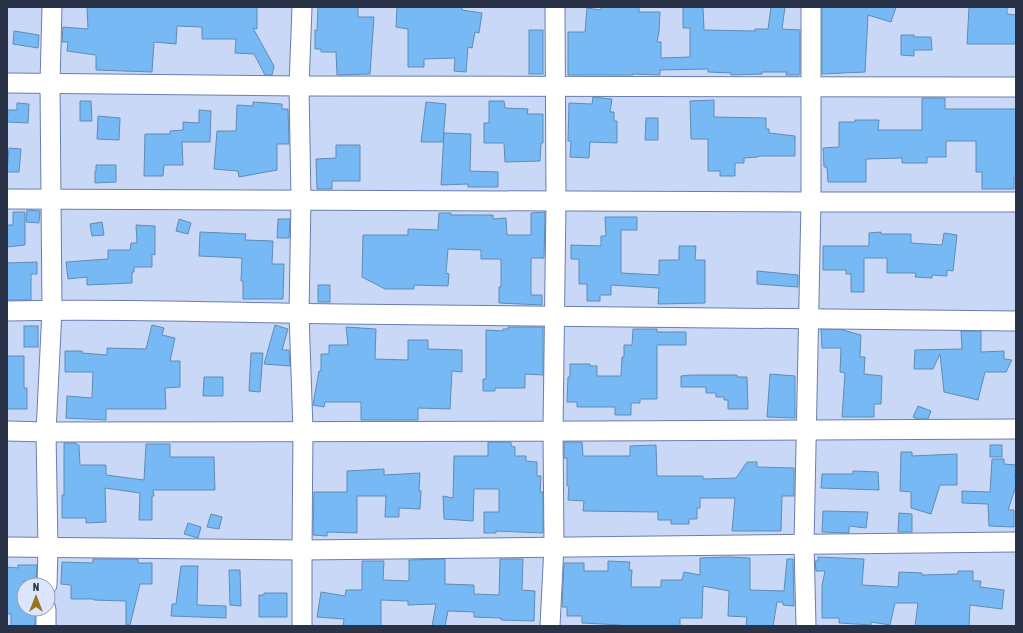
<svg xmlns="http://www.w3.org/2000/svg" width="1023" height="633" font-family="'Asap Condensed',sans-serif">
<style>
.building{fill:#77b9f4;stroke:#5f8cb4}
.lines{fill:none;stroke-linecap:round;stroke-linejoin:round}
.minor-casing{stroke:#697eaf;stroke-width:21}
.minor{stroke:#fff;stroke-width:19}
</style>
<rect width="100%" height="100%" fill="#cad8f8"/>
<g class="building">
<path d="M 87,7 L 257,7 L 257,29 L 253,28 L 274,66 L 272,75 L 265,75 L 254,54 L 235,53 L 236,39 L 202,39 L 202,27 L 177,26 L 176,44 L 154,42 L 152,72 L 96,70 L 96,55 L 67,51 L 68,42 L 62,42 L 63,27 L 88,29 Z"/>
<path d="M 318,7 L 358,7 L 358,17 L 374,17 L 370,74 L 337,75 L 336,52 L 321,52 L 321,49 L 315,49 L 315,30 L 317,31 Z"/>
<path d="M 397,7 L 462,7 L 462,10 L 482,13 L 479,33 L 475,32 L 472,48 L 468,47 L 466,72 L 454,71 L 455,58 L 424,59 L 424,67 L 408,67 L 408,29 L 396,27 Z"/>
<path d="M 601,7 L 639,7 L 639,12 L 660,12 L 659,32 L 657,42 L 661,42 L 661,58 L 690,57 L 690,28 L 683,28 L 683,7 L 703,7 L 704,30 L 755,31 L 755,29 L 768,29 L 771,7 L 785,7 L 782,29 L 800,30 L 800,73 L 799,75 L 786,75 L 787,72 L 762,72 L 762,74 L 731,75 L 731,73 L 708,72 L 708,69 L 660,70 L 660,75 L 632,74 L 633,75 L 568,75 L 568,32 L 585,32 L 587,8 L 601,10 Z"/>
<path d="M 822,7 L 896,7 L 891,22 L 868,15 L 865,72 L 822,74 Z"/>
<path d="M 969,7 L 1007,7 L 1007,14 L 1016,15 L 1016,44 L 967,44 Z"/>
<rect x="529" y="30" width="14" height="44"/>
<path d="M 14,31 L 39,35 L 38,48 L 13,44 Z"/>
<path d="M 901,35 L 914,35 L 914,37 L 931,37 L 932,50 L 914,50 L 914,56 L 901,55 Z"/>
<path d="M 593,97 L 612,99 L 610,112 L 614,112 L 614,121 L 617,121 L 617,143 L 590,142 L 589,158 L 570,157 L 571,141 L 568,141 L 569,103 L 592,104 Z"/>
<path d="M 922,98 L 945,98 L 945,109 L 1016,109 L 1016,178 L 1014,178 L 1014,189 L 982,189 L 982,172 L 976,172 L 976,141 L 946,141 L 946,157 L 927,157 L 927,163 L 902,163 L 902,158 L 866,159 L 866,182 L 828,182 L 827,167 L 824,167 L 823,148 L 839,147 L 839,122 L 855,122 L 855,120 L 879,120 L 878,130 L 922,130 Z"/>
<path d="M 714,100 L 714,117 L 766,118 L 766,129 L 769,129 L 769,133 L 795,136 L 795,156 L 758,156 L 758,157 L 744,158 L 744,163 L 735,163 L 735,176 L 720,176 L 720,171 L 708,171 L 708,139 L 691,139 L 690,101 Z"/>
<path d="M 80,101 L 91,101 L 92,121 L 80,121 Z"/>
<path d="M 489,101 L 504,101 L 505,108 L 528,109 L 527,114 L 543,114 L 543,143 L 541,143 L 540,161 L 505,162 L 504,143 L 484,143 L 484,123 L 489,123 Z"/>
<path d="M 253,102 L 282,104 L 282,109 L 288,109 L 289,144 L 277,144 L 277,170 L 239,177 L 238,171 L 214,169 L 217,131 L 236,131 L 237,105 L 253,106 Z"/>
<path d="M 426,102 L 446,104 L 443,142 L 421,142 Z"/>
<path d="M 17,103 L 29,104 L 28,123 L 7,122 L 8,110 L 17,110 Z"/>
<path d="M 199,110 L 211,111 L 210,142 L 182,142 L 183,165 L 164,165 L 163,176 L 144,176 L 145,134 L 170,134 L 170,131 L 183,130 L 183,122 L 199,123 Z"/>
<path d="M 98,116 L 120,118 L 119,140 L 97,139 Z"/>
<path d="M 646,118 L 658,118 L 658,140 L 645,140 Z"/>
<path d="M 444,133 L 471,134 L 470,171 L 498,172 L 498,187 L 468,187 L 468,184 L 441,185 Z"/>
<path d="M 336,145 L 360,145 L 360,181 L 332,181 L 332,189 L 317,189 L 316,159 L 336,158 Z"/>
<path d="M 9,148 L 21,149 L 19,172 L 7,172 Z"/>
<path d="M 96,165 L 116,165 L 116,182 L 95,183 L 95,171 L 96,171 Z"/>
<path d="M 27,210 L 40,211 L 39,223 L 26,222 Z"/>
<path d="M 13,212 L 25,212 L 25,245 L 7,247 L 7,225 L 13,225 Z"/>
<path d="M 545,212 L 544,258 L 531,258 L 531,295 L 542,295 L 542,305 L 499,303 L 499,287 L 501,287 L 501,259 L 481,259 L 481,250 L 448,249 L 446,273 L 449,274 L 448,286 L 414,285 L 414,289 L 385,289 L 362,277 L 363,235 L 408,235 L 408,229 L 438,230 L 439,213 L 451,213 L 451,215 L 493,215 L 493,219 L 506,218 L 507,235 L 531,235 L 531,213 Z"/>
<path d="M 605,217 L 637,217 L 637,230 L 621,230 L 621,273 L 659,275 L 659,260 L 679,260 L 679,246 L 696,246 L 695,260 L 705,260 L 705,303 L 658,304 L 659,288 L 611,285 L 611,295 L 600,295 L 600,301 L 587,301 L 587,284 L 579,284 L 579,259 L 571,259 L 571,245 L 601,246 L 601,236 L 606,236 Z"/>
<path d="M 179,219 L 191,223 L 188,234 L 176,231 Z"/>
<path d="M 278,219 L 290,219 L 289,238 L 277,238 Z"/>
<path d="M 102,222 L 104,235 L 92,236 L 90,224 Z"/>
<path d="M 136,225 L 155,226 L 155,255 L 152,254 L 152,267 L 134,267 L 134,272 L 132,272 L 132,283 L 87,285 L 87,277 L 68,279 L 66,262 L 108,259 L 108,250 L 130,250 L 131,243 L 137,243 Z"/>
<path d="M 200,232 L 246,234 L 245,240 L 273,241 L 272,264 L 284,264 L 283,299 L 243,299 L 243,281 L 241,281 L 242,258 L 199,256 Z"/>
<path d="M 881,232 L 881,234 L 911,234 L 911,243 L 942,245 L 944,233 L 957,235 L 953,271 L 947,270 L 947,276 L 932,275 L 932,278 L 915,277 L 916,273 L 887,273 L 887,258 L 864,258 L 864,292 L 851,292 L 851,274 L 846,274 L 846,270 L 823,270 L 823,246 L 869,246 L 869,233 Z"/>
<path d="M 37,262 L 37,274 L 31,274 L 31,300 L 7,300 L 7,263 Z"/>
<path d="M 757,271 L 798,275 L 798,287 L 757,284 Z"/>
<rect x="318" y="285" width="12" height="17"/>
<path d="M 152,325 L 164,328 L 162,335 L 175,338 L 170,361 L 180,361 L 180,387 L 165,388 L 166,409 L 106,409 L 106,420 L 66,418 L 67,396 L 92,398 L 93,372 L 65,372 L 65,351 L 82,351 L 82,353 L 107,355 L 107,348 L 146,349 Z"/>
<path d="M 275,325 L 288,329 L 282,350 L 289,350 L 290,366 L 264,364 Z"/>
<rect x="24" y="326" width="14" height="21"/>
<path d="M 346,327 L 376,329 L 375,359 L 408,360 L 408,340 L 428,340 L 428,349 L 462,350 L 462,372 L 452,371 L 450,409 L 418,408 L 418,420 L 361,420 L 361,402 L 325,402 L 324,407 L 313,405 L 319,371 L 321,371 L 321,354 L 329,354 L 329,345 L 348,345 Z"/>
<path d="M 508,327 L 543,327 L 543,375 L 525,374 L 525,388 L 495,388 L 495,391 L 483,391 L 483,379 L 486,379 L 486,330 L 503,331 L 503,329 L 508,329 Z"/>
<path d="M 633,329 L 657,329 L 657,332 L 686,332 L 686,345 L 657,345 L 657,399 L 640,399 L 640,403 L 631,403 L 631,415 L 615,415 L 615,407 L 577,407 L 577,402 L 567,402 L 568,377 L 570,377 L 570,364 L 590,364 L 590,366 L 597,366 L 597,376 L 621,376 L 622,357 L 624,357 L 624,345 L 632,345 Z"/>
<path d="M 821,329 L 839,329 L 861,335 L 860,357 L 865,357 L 864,374 L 882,376 L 881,404 L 874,404 L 874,417 L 842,417 L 845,373 L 840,372 L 841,348 L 822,348 Z"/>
<path d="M 961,331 L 981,331 L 981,352 L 1004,351 L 1004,359 L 1012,360 L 1006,372 L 985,372 L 978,400 L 944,392 L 940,354 L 933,369 L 914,369 L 915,350 L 962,349 Z"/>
<path d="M 251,353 L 263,353 L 260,392 L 249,391 Z"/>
<path d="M 7,356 L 24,356 L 24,388 L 27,388 L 27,409 L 7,409 Z"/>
<path d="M 770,374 L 795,376 L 795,418 L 767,417 Z"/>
<path d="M 691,375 L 737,375 L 737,377 L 747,377 L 748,409 L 728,409 L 728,400 L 724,400 L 724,397 L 716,397 L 716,393 L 706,393 L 706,387 L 681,387 L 681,376 Z"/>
<path d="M 204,377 L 223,377 L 223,396 L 203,396 Z"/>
<path d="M 918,406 L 931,411 L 928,419 L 918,419 L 913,417 Z"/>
<path d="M 488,442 L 511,442 L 511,446 L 515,447 L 515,456 L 526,456 L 526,461 L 537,462 L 537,476 L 541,476 L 540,492 L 543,492 L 543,533 L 496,531 L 496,533 L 484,533 L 484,512 L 499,512 L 499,489 L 474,489 L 473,521 L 444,519 L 443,496 L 453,498 L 454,456 L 488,456 Z"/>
<path d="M 564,442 L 582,442 L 583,456 L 630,456 L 630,446 L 656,445 L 657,476 L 703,476 L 703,479 L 736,478 L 747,462 L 757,462 L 757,467 L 794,468 L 794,496 L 782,496 L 781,531 L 732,531 L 735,498 L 700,498 L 700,508 L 697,508 L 697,519 L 689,519 L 689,524 L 671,524 L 671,520 L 658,520 L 658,512 L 583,511 L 584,501 L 568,500 L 569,486 L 567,486 L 567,458 L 564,458 Z"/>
<path d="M 64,443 L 76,443 L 77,445 L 79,445 L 80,465 L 106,465 L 106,475 L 144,480 L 146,444 L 170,444 L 170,457 L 214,457 L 215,490 L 153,490 L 154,496 L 152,496 L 152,520 L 139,520 L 140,493 L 105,488 L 106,522 L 86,523 L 86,518 L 62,518 L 62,495 L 64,495 Z"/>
<rect x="990" y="445" width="12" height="12"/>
<path d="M 901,452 L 912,452 L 912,456 L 957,454 L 957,485 L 940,485 L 931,514 L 911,508 L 911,492 L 900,491 Z"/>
<path d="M 992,459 L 1004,459 L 1004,464 L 1016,465 L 1015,478 L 1016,479 L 1016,486 L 1008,510 L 1014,510 L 1014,527 L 989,526 L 988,504 L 962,503 L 962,491 L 990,492 Z"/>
<path d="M 384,469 L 384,475 L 420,473 L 419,491 L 421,491 L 420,509 L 399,508 L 399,517 L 385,517 L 386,496 L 357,496 L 357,533 L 327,532 L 327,536 L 313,535 L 314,492 L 347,492 L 347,471 Z"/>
<path d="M 853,471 L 878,472 L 879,490 L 821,488 L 822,474 L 853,474 Z"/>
<path d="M 823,511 L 868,512 L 866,528 L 849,526 L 849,533 L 822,532 Z"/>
<path d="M 899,513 L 912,514 L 912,532 L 898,532 Z"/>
<path d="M 211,514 L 222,517 L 219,529 L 207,527 Z"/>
<path d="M 188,523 L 201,527 L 198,538 L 184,534 Z"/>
<path d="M 729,557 L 750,558 L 750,590 L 784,591 L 787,559 L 793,559 L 794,606 L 783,605 L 783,602 L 777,602 L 773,626 L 746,626 L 747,617 L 728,616 L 729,591 L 703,586 L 702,618 L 680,618 L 680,626 L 621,626 L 621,625 L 582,623 L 582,616 L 567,616 L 567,607 L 562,607 L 564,563 L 584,563 L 584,571 L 608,571 L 608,561 L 630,562 L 629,570 L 632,570 L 631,587 L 661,587 L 661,580 L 682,580 L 684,572 L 700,575 L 700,558 Z"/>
<path d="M 818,557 L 864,559 L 862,585 L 898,587 L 899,572 L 922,573 L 922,575 L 958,574 L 958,571 L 973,571 L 973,581 L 981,581 L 980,587 L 1004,590 L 1002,609 L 970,605 L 969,626 L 915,626 L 918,603 L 895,603 L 890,625 L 871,622 L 871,625 L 839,623 L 839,618 L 822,618 L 822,586 L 825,571 L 816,571 L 815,561 L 818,561 Z"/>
<path d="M 93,559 L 138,559 L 138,563 L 152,563 L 152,584 L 140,584 L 130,625 L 126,625 L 126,601 L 94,600 L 94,599 L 71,599 L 71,585 L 61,584 L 62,562 L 93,563 Z"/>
<path d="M 445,559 L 445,584 L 474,585 L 474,594 L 499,595 L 500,559 L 523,559 L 522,590 L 535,591 L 534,621 L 501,620 L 501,618 L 474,617 L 474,612 L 448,611 L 445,626 L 432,626 L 436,604 L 408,605 L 408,601 L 381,600 L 381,626 L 343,626 L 344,619 L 317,617 L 321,592 L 345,596 L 346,590 L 362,590 L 362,561 L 384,561 L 383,580 L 409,581 L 409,560 Z"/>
<path d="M 18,565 L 37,565 L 36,581 L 24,581 L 24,609 L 35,609 L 35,626 L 11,626 L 11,614 L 7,614 L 7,567 L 18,568 Z"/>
<path d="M 181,566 L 198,566 L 197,605 L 226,606 L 226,618 L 171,616 L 172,604 L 176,604 Z"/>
<path d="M 229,570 L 240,570 L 241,606 L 230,605 Z"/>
<path d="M 264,593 L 287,593 L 287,617 L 259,617 L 259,595 L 264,595 Z"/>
</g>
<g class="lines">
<g class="minor-casing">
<g id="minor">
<path d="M 302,7 L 299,86 L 301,200 L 299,314 L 303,430 L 302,550 L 302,626"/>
<path d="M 7,83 L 299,86 L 1016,87"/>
<path d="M 7,199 L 811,202 L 1016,202"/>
<path d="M 7,311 C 118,308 230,313 342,314 C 566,316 791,317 1016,321"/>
<path d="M 7,431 L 46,432 C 369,430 693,433 1016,429"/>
<path d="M 7,547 L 302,550 L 1016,542"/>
<path d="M 47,585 L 48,548 L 46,432 L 52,310 L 50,84 L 52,7"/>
<path d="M 46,626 L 46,609"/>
<path d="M 550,626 L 554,546 L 553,431 L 556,201 L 555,7"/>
<path d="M 806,626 L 804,544 L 811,202 L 811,7"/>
</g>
</g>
<use href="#minor" class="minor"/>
</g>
<rect width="1023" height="633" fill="none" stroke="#293247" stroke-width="16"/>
<g transform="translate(36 597)"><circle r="19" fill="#dbe5fb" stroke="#949db3"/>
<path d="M0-3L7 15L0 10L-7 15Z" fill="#95741c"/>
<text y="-6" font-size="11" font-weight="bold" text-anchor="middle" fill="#293247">N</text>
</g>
</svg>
